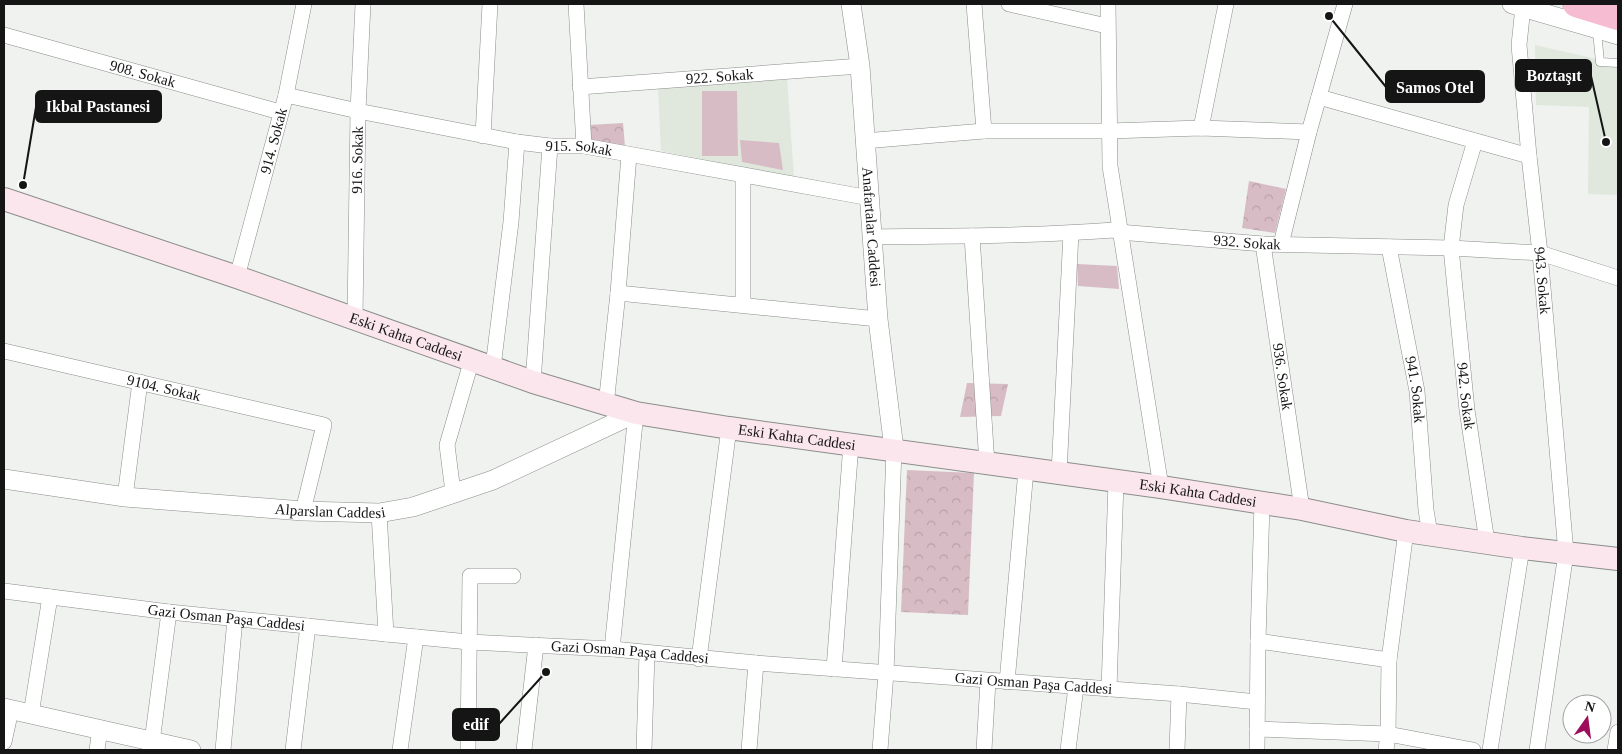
<svg xmlns="http://www.w3.org/2000/svg" width="1622" height="754" font-family="Georgia,serif">
<style>
.built{fill:#e0e8de}
.green{fill:#d8bcc5}
.park{fill:url(#park-crowns)}
.lines{fill:none;stroke-linecap:round;stroke-linejoin:round}
.service-casing{stroke:#8a8d89;stroke-width:9}
.minor-casing{stroke:#8a8d89;stroke-width:16}
.tertiary-casing{stroke:#8a8d89;stroke-width:20}
.secondary-casing{stroke:#8a8d89;stroke-width:24}
.trunk-casing{stroke:#cbcccb;stroke-width:28}
.service{stroke:#fff;stroke-width:8}
.minor{stroke:#fff;stroke-width:15}
.tertiary{stroke:#fff;stroke-width:19}
.secondary{stroke:#fce6ee;stroke-width:22}
.trunk{stroke:#f6bcd2;stroke-width:26}
.labels{text-anchor:middle;stroke-width:5;stroke-linejoin:round;paint-order:stroke}
.street-label{font-size:15px;fill:#141514;stroke:#fff}
.leader{fill:none;stroke:#141514;stroke-width:2}
.callout-dot{fill:#141514;stroke:#fff;stroke-width:2}
.callout{fill:#141514;stroke:#141514;stroke-width:2}
.callout-label{font-size:16px;text-anchor:middle;font-weight:bold;fill:#fff}
</style>
<defs>
<pattern id="park-crowns" width="20" height="18" patternUnits="userSpaceOnUse" patternTransform="scale(1.25)"><rect width="20" height="18" fill="#d8bcc5"/><path d="M2 6a3 3 0 1 1 6 0M12 15a3 3 0 1 1 6 0" fill="none" stroke="#b8a1a8"/></pattern>
</defs>
<rect width="100%" height="100%" fill="#eff2ee"/>
<g class="built">
<path d="M 1535,45 L 1618,64 L 1618,195 L 1588,194 L 1589,107 L 1536,105 Z"/>
<path d="M 787,78 L 794,177 L 661,151 L 658,88 Z"/>
</g>
<g class="green">
<path d="M 702,91 L 737,91 L 738,156 L 702,156 Z"/>
<path d="M 740,140 L 779,143 L 783,170 L 742,162 Z"/>
<path d="M 1077,264 L 1117,266 L 1119,289 L 1078,286 Z"/>
</g>
<g class="park">
<path d="M 623,123 L 625,147 L 590,140 L 589,125 Z"/>
<path d="M 1249,181 L 1286,189 L 1275,233 L 1242,228 Z"/>
<path d="M 967,383 L 1008,384 L 1001,416 L 960,417 Z"/>
<path d="M 907,470 L 974,473 L 968,615 L 901,612 Z"/>
</g>
<g class="lines">
<g class="service-casing">
<path id="service" d="M 1597,31 L 1600,62 L 1618,63"/>
</g>
<g class="minor-casing">
<g id="minor">
<path d="M 576,4 L 584,146"/>
<path d="M 974,4 L 984,131"/>
<path d="M 1009,4 L 1107,26"/>
<path d="M 1108,4 L 1110,166 L 1161,487"/>
<path id="s1" d="M 1523,7 L 1519,45 L 1529,156 L 1540,253 L 1566,553 L 1537,750"/>
<path id="s2" d="M 4,35 L 280,112"/>
<path id="s3" d="M 580,87 L 860,66"/>
<path id="s4" d="M 286,95 L 358,111 L 517,142 L 550,146 L 584,146 L 870,198"/>
<path d="M 1319,97 L 1529,156"/>
<path d="M 1201,128 L 1226,4"/>
<path d="M 483,136 L 490,4"/>
<path d="M 864,141 L 984,131 L 1109,131 L 1201,128 L 1309,132"/>
<path id="s5" d="M 1475,141 L 1456,205 L 1451,248 L 1467,410 L 1487,542"/>
<path d="M 972,236 L 987,464"/>
<path id="s6" d="M 872,237 C 953,236 1033,236 1114,230 L 1119,232 L 1263,244 L 1451,248 L 1540,253 L 1618,278"/>
<path id="s7" d="M 1263,244 L 1302,509"/>
<path d="M 1281,244 L 1309,132 L 1345,4"/>
<path id="s8" d="M 1389,247 L 1417,391 L 1426,510 L 1430,534"/>
<path id="s9" d="M 237,277 L 286,95 L 304,4"/>
<path d="M 618,293 L 878,319"/>
<path d="M 743,305 L 743,175"/>
<path id="s10" d="M 355,318 L 358,111 L 363,4"/>
<path id="s11" d="M 4,351 L 324,425 L 303,511"/>
<path d="M 493,367 L 511,222 L 517,142"/>
<path d="M 533,382 L 550,146"/>
<path d="M 606,405 L 618,293 L 629,155"/>
<path d="M 1059,473 L 1071,233"/>
<path d="M 453,492 L 447,445 L 472,359"/>
<path d="M 125,497 L 140,382"/>
<path d="M 379,513 L 386,634"/>
<path id="s12" d="M 4,591 L 169,612 L 386,634 L 469,642 L 613,649 L 756,663 L 1179,694 L 1257,702"/>
<path d="M 1258,641 L 1389,660"/>
<path d="M 613,649 L 613,639 L 636,413"/>
<path d="M 699,659 L 729,428"/>
<path d="M 834,669 L 851,444"/>
<path d="M 1007,682 L 1026,470"/>
<path d="M 1109,689 L 1116,482"/>
<path d="M 31,714 L 50,597"/>
<path d="M 1257,729 L 1388,734 L 1473,750"/>
<path d="M 4,742 L 11,710"/>
<path d="M 152,742 L 169,612"/>
<path d="M 97,750 L 100,729"/>
<path d="M 223,750 L 235,619"/>
<path d="M 293,750 L 308,626"/>
<path d="M 400,750 L 416,637"/>
<path d="M 468,750 L 470,576 L 513,576"/>
<path d="M 524,750 L 536,645"/>
<path d="M 644,750 L 647,653"/>
<path d="M 749,750 L 756,663"/>
<path d="M 880,750 L 886,673 L 894,449"/>
<path d="M 984,750 L 988,681"/>
<path d="M 1068,750 L 1076,687"/>
<path d="M 1177,750 L 1179,694"/>
<path d="M 1257,750 L 1258,641 L 1262,503"/>
<path d="M 1386,750 L 1388,734 L 1389,660 L 1406,531"/>
<path d="M 1490,750 L 1522,548"/>
<path d="M 1615,750 L 1618,732"/>
</g>
</g>
<g class="tertiary-casing">
<g id="tertiary">
<path id="s13" d="M 851,4 L 860,66 L 878,319 L 894,449"/>
<path d="M 1512,4 L 1618,35"/>
<path id="s14" d="M 4,479 L 125,497 L 303,511 L 379,513 L 413,507 L 493,480 L 636,413"/>
<path d="M 4,708 L 191,750"/>
</g>
</g>
<g class="secondary-casing">
<g id="secondary">
<path id="s15" d="M 4,199 L 237,277 L 533,382 L 636,413 L 729,428 L 1161,487 L 1302,509 L 1406,531 L 1522,548 L 1618,559"/>
</g>
</g>
<g class="trunk-casing">
<path id="trunk" d="M 1576,4 L 1618,17"/>
</g>
<use href="#service" class="service"/>
<use href="#minor" class="minor"/>
<use href="#tertiary" class="tertiary"/>
<use href="#secondary" class="secondary"/>
<use href="#trunk" class="trunk"/>
</g>
<g class="labels">
<g class="street-label">
<text dy="5" stroke="none"><textPath href="#s2" startOffset="144">908. Sokak</textPath></text>
<text dy="5" stroke="none"><textPath href="#s3" startOffset="140">922. Sokak</textPath></text>
<text dy="5" stroke="none"><textPath href="#s9" startOffset="141">914. Sokak</textPath></text>
<text dy="5" stroke="none"><textPath href="#s4" startOffset="298">915. Sokak</textPath></text>
<text dy="5" stroke="none"><textPath href="#s10" startOffset="158">916. Sokak</textPath></text>
<text dy="5" stroke="none"><textPath href="#s13" startOffset="224">Anafartalar Caddesi</textPath></text>
<text dy="5" stroke="none"><textPath href="#s6" startOffset="376">932. Sokak</textPath></text>
<text dy="5" stroke="none"><textPath href="#s1" startOffset="275">943. Sokak</textPath></text>
<text dy="5" stroke="none"><textPath href="#s15" startOffset="425">Eski Kahta Caddesi</textPath></text>
<text dy="5" stroke="none"><textPath href="#s7" startOffset="134">936. Sokak</textPath></text>
<text dy="5" stroke="none"><textPath href="#s11" startOffset="164">9104. Sokak</textPath></text>
<text dy="5" stroke="none"><textPath href="#s8" startOffset="145">941. Sokak</textPath></text>
<text dy="5" stroke="none"><textPath href="#s5" startOffset="259">942. Sokak</textPath></text>
<text dy="5" stroke="none"><textPath href="#s15" startOffset="830">Eski Kahta Caddesi</textPath></text>
<text dy="5" stroke="none"><textPath href="#s15" startOffset="1235">Eski Kahta Caddesi</textPath></text>
<text dy="5" stroke="none"><textPath href="#s14" startOffset="328">Alparslan Caddesi</textPath></text>
<text dy="5" stroke="none"><textPath href="#s12" startOffset="224">Gazi Osman Paşa Caddesi</textPath></text>
<text dy="5" stroke="none"><textPath href="#s12" startOffset="629">Gazi Osman Paşa Caddesi</textPath></text>
<text dy="5" stroke="none"><textPath href="#s12" startOffset="1034">Gazi Osman Paşa Caddesi</textPath></text>
</g>
</g>
<path class="leader" d="M1606 142L1591 76M1329 16L1386 87M23 185L36 107M546 672L499 724"/>
<g class="callout-dot">
<circle cx="1606" cy="142" r="5"/>
<circle cx="1329" cy="16" r="5"/>
<circle cx="23" cy="185" r="5"/>
<circle cx="546" cy="672" r="5"/>
</g>
<g class="callout">
<rect x="1516" y="60" width="75" height="31" rx="5"/>
<rect x="1386" y="71" width="98" height="31" rx="5"/>
<rect x="36" y="91" width="125" height="31" rx="5"/>
<rect x="453" y="709" width="46" height="31" rx="5"/>
</g>
<g class="callout-label">
<text x="1554" y="81">Boztaşıt</text>
<text x="1435" y="93">Samos Otel</text>
<text x="98" y="112">Ikbal Pastanesi</text>
<text x="476" y="730">edif</text>
</g>
<rect width="1622" height="754" fill="none" stroke="#141514" stroke-width="10"/>
<g transform="translate(1587 719) rotate(14)"><circle r="24" fill="#ffffff" stroke="#a1a1a1"/>
<path d="M0-4L9 19L0 12L-9 19Z" fill="#9c0d5b"/>
<text y="-8" font-size="14" font-weight="bold" text-anchor="middle" fill="#141514">N</text>
</g>
</svg>
